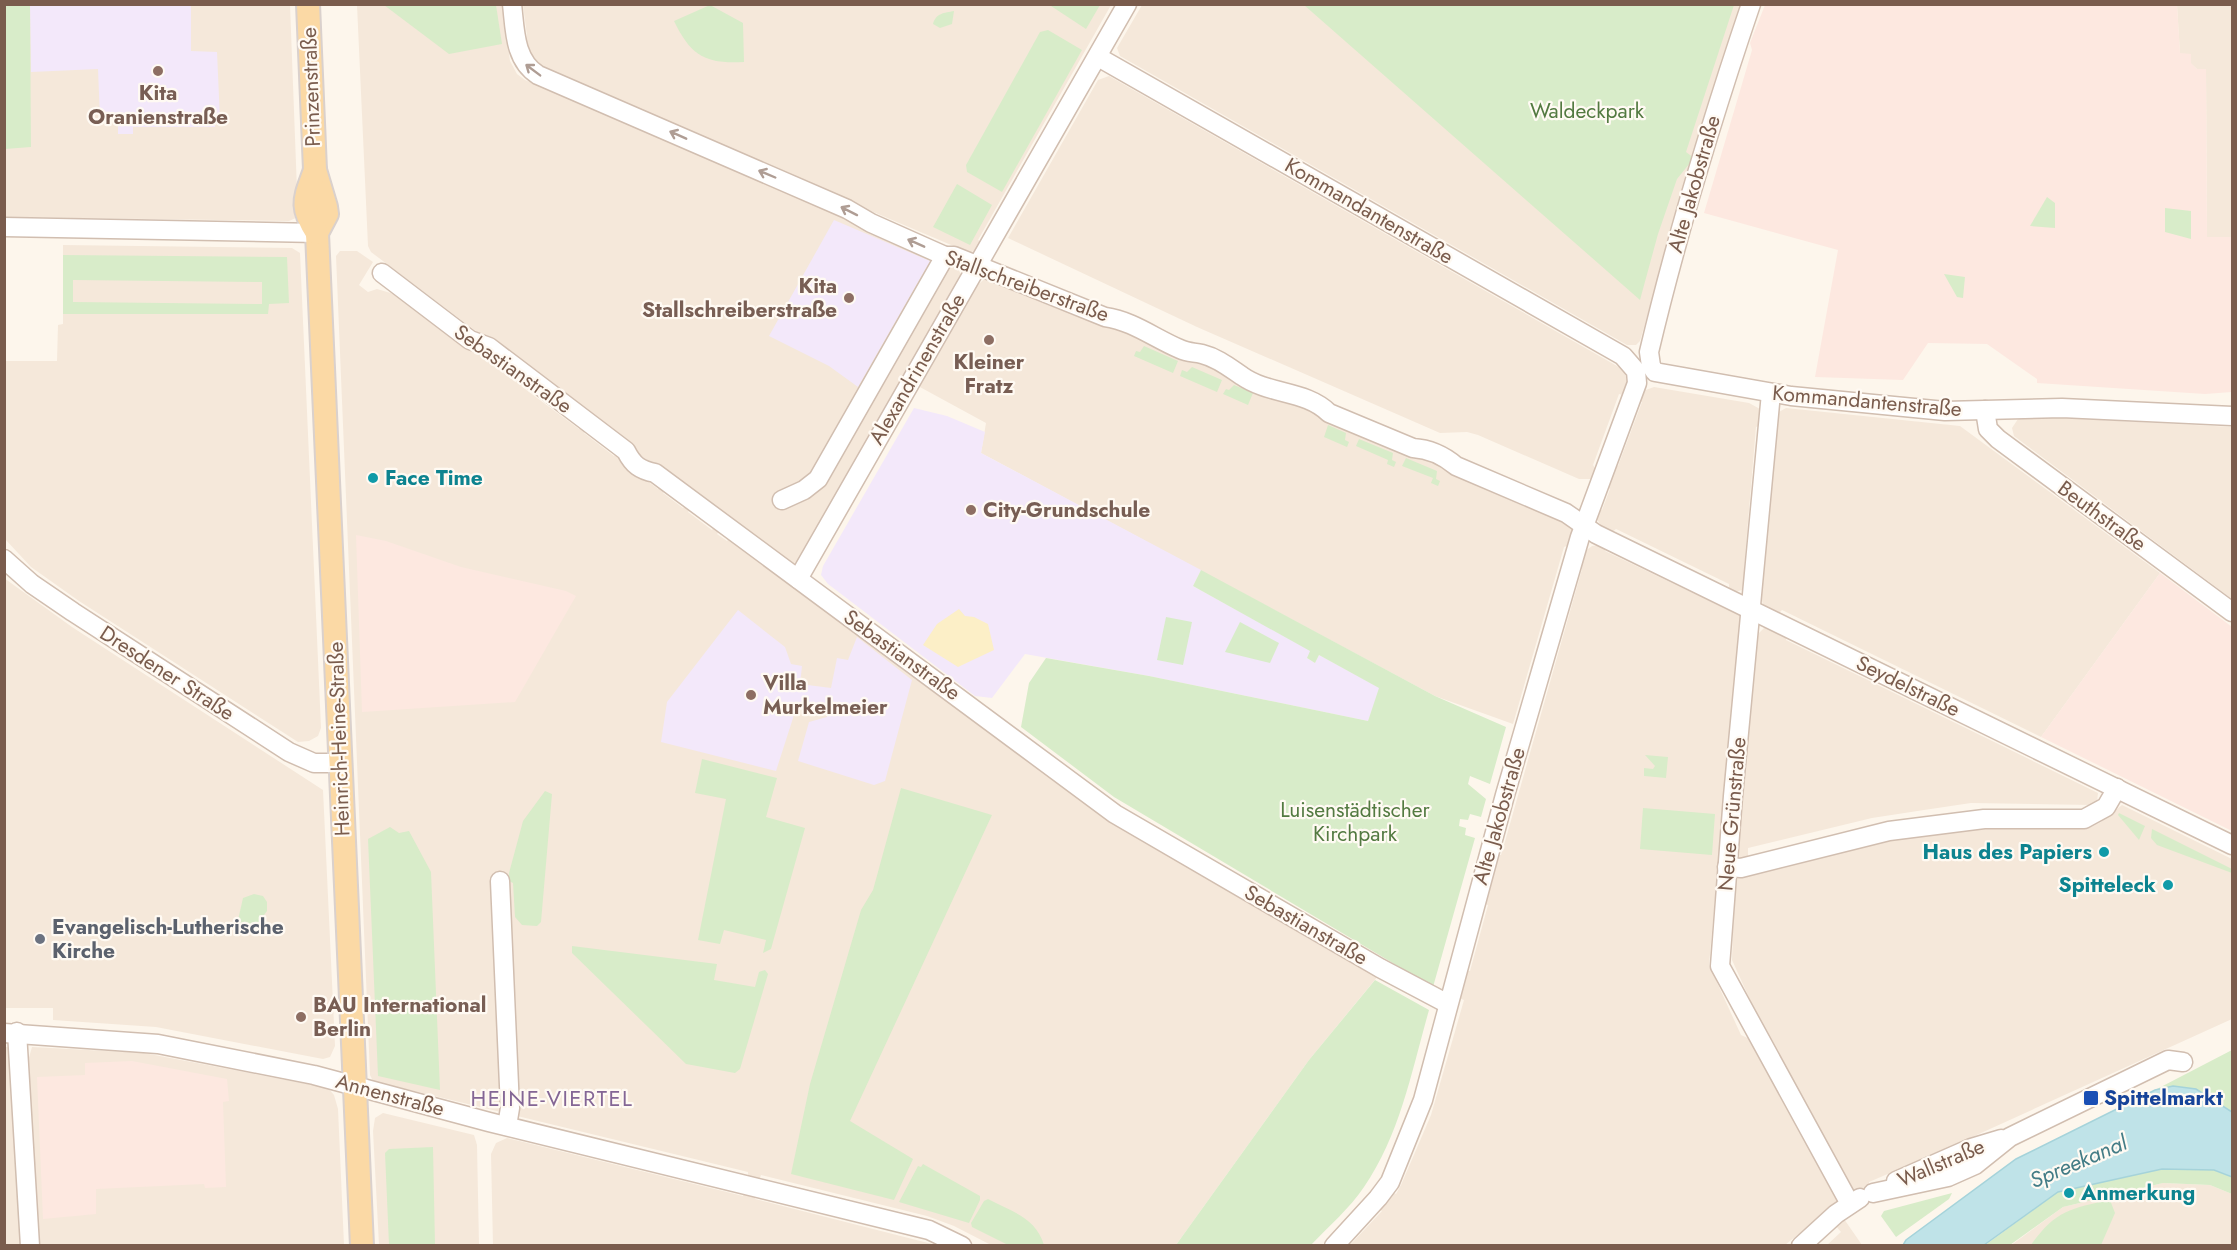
<svg xmlns="http://www.w3.org/2000/svg" width="2237" height="1250" font-family="Jost,sans-serif">
<style>
.residential{fill:#f5e8da}
.commercial{fill:#fde8e0}
.education{fill:#f3e8fa}
.green{fill:#d8ecc9;fill-rule:evenodd}
.sand{fill:#fcefc7}
.water{fill:#bfe3e8;stroke:#a5d3da;stroke-width:1.5}
.lines{fill:none;stroke-linecap:round;stroke-linejoin:round}
.minor-casing{stroke:#d1beb0;stroke-width:21}
.major-casing{stroke:#dad1cd;stroke-width:26}
.minor{stroke:#fff;stroke-width:18}
.major{stroke:#fbd9a5;stroke-width:22}
.oneway{stroke:#af9d94}
.education-dot{fill:#8d6e63;stroke:#fffaf3;stroke-width:2}
.culture-dot{fill:#0f9aa8;stroke:#fffaf3;stroke-width:2}
.worship-dot{fill:#6b7280;stroke:#fffaf3;stroke-width:2}
.transit-dot{fill:#1a4fb4;stroke:#fffaf3;stroke-width:2}
.labels{text-anchor:middle;stroke-width:4.5;stroke-linejoin:round;paint-order:stroke}
.street-label{font-size:21px;fill:#7a5c4d;stroke:#fffaf3}
.education-label{font-size:21px;font-weight:bold;fill:#785e54;stroke:#fffaf3;text-anchor:start}
.park-label{font-size:21px;fill:#537a41;stroke:#fffaf3}
.culture-label{font-size:21px;font-weight:bold;fill:#0d838f;stroke:#fffaf3;text-anchor:start}
.worship-label{font-size:21px;font-weight:bold;fill:#5b616d;stroke:#fffaf3;text-anchor:start}
.transit-label{font-size:21px;font-weight:bold;fill:#164399;stroke:#fffaf3;text-anchor:start}
.neighbourhood-label{font-size:22px;letter-spacing:1.5px;fill:#846695;stroke:#fffaf3}
.water-label{font-size:22px;font-style:italic;fill:#437c86;stroke:#fffaf3}
</style>
<rect width="100%" height="100%" fill="#fdf6ec"/>
<g class="residential">
<path d="M 5,5 L 290,5 L 298,217 L 289,221 L 5,217 Z"/>
<path d="M 357,5 L 502,5 L 510,61 L 517,74 L 525,80 L 957,265 L 962,278 L 798,561 L 790,565 L 785,564 L 371,252 L 368,246 Z"/>
<path d="M 523,5 L 1111,5 L 978,240 L 981,242 L 978,249 L 970,253 L 541,71 L 524,47 L 527,36 Z"/>
<path d="M 1142,5 L 1743,5 L 1703,120 L 1640,341 L 1636,345 L 1627,345 L 1120,56 L 1117,48 Z"/>
<path d="M 2177,5 L 2232,5 L 2232,237 L 2207,237 L 2206,69 L 2197,69 L 2180,54 Z"/>
<path d="M 1109,76 L 1624,370 L 1628,384 L 1624,395 L 1619,394 L 1593,465 L 1596,470 L 1593,479 L 1579,479 L 1478,435 L 1467,432 L 1440,433 L 1197,327 L 1008,238 L 1098,80 Z"/>
<path d="M 63,245 L 292,248 L 300,253 L 321,728 L 318,736 L 309,741 L 298,742 L 79,601 L 31,567 L 5,539 L 5,361 L 57,361 L 58,325 L 63,324 Z"/>
<path d="M 340,251 L 357,251 L 373,262 L 359,285 L 368,292 L 377,289 L 404,297 L 481,355 L 484,352 L 489,355 L 486,359 L 516,382 L 520,378 L 524,382 L 521,386 L 579,429 L 582,425 L 586,429 L 584,433 L 614,456 L 617,452 L 622,456 L 619,460 L 658,489 L 662,485 L 666,489 L 663,493 L 683,508 L 687,504 L 691,508 L 688,512 L 712,530 L 715,526 L 720,530 L 717,534 L 727,541 L 730,537 L 1061,785 L 1378,976 L 1309,1060 L 1176,1245 L 991,1245 L 954,1226 L 927,1216 L 761,1175 L 759,1181 L 748,1178 L 748,1172 L 373,1081 L 370,1075 L 336,256 Z"/>
<path d="M 986,278 L 1141,338 L 1430,457 L 1429,461 L 1507,494 L 1575,528 L 1569,545 L 1564,547 L 1513,724 L 1435,696 L 981,453 L 986,423 L 918,386 L 976,286 Z"/>
<path d="M 1654,387 L 1749,403 L 1760,409 L 1759,426 L 1756,427 L 1744,569 L 1748,574 L 1742,590 L 1735,592 L 1729,589 L 1729,584 L 1616,529 L 1612,532 L 1601,526 L 1597,519 L 1597,509 L 1602,510 L 1610,489 L 1606,487 L 1614,464 L 1618,466 L 1642,402 L 1638,400 L 1643,391 Z"/>
<path d="M 1786,408 L 1960,426 L 2160,573 L 2041,737 L 1782,610 L 1778,614 L 1763,604 L 1760,595 L 1777,413 Z"/>
<path d="M 2044,417 L 2232,427 L 2232,599 L 2014,436 L 2012,428 L 2018,419 Z"/>
<path d="M 1601,545 L 1606,548 L 1605,551 L 1741,616 L 1743,633 L 1738,638 L 1709,965 L 1741,1035 L 1754,1041 L 1838,1202 L 1785,1245 L 1349,1246 L 1382,1211 L 1378,1208 L 1392,1192 L 1396,1194 L 1401,1185 L 1431,1115 L 1464,1000 L 1459,998 L 1466,971 L 1470,971 L 1488,905 L 1482,903 L 1497,855 L 1501,855 L 1506,838 L 1582,569 L 1578,568 L 1584,552 L 1592,546 Z"/>
<path d="M 4,578 L 72,627 L 323,790 L 335,1046 L 330,1057 L 323,1059 L 156,1027 L 53,1020 L 53,1008 L 5,1008 Z"/>
<path d="M 1765,627 L 1770,627 L 1787,636 L 1786,640 L 2098,793 L 2097,802 L 2092,805 L 1971,803 L 1924,810 L 1872,818 L 1748,848 L 1748,858 L 1737,858 L 1756,636 Z"/>
<path d="M 2122,805 L 2232,859 L 2232,1019 L 1948,1148 L 1948,1151 L 1934,1158 L 1932,1155 L 1869,1182 L 1869,1187 L 1862,1190 L 1852,1190 L 1766,1035 L 1732,960 L 1735,879 L 1866,845 L 1908,837 L 1985,829 L 2089,828 L 2101,822 Z"/>
<path d="M 4,1047 L 8,1047 L 14,1062 L 23,1245 L 5,1245 Z"/>
<path d="M 32,1047 L 144,1053 L 328,1088 L 334,1095 L 338,1109 L 344,1245 L 37,1245 L 28,1061 Z"/>
<path d="M 383,1113 L 474,1135 L 477,1145 L 479,1245 L 379,1245 L 373,1131 L 375,1118 Z"/>
<path d="M 507,1138 L 743,1196 L 744,1191 L 756,1194 L 755,1199 L 936,1245 L 493,1246 L 491,1154 L 496,1143 Z"/>
<path d="M 2163,1183 L 2210,1185 L 2232,1194 L 2232,1245 L 2010,1246 L 2063,1207 Z"/>
<path d="M 1844,1219 L 1862,1245 L 1826,1246 L 1841,1232 L 1836,1226 Z"/>
</g>
<g class="commercial">
<path d="M 1765,5 L 2177,5 L 2180,53 L 2191,54 L 2191,63 L 2197,69 L 2206,69 L 2207,237 L 2232,237 L 2232,392 L 2205,394 L 2037,383 L 2037,379 L 1987,344 L 1928,343 L 1903,380 L 1815,377 L 1838,250 L 1704,213 L 1752,50 L 1750,43 Z"/>
<path d="M 356,535 L 386,541 L 461,567 L 566,591 L 576,596 L 515,702 L 362,712 Z"/>
<path d="M 2160,573 L 2232,627 L 2232,831 L 2041,737 Z"/>
<path d="M 132,1061 L 227,1079 L 229,1101 L 223,1102 L 226,1187 L 205,1188 L 204,1184 L 96,1189 L 96,1214 L 43,1219 L 37,1077 L 85,1075 L 85,1063 Z"/>
</g>
<g class="education">
<path d="M 30,5 L 191,5 L 191,51 L 217,52 L 220,120 L 216,120 L 215,127 L 133,127 L 133,134 L 118,134 L 118,119 L 100,118 L 98,69 L 31,72 Z"/>
<path d="M 834,220 L 930,261 L 858,387 L 829,366 L 769,336 Z"/>
<path d="M 914,408 L 947,416 L 985,432 L 981,453 L 1201,570 L 1193,586 L 1311,651 L 1307,658 L 1315,663 L 1319,655 L 1380,688 L 1368,721 L 1149,676 L 1025,654 L 992,698 L 975,696 L 828,584 L 821,575 L 823,566 Z"/>
<path d="M 738,610 L 785,647 L 791,664 L 802,666 L 800,684 L 831,688 L 837,658 L 848,660 L 857,637 L 912,680 L 885,781 L 874,785 L 798,761 L 809,722 L 827,717 L 828,706 L 802,703 L 798,715 L 794,715 L 776,771 L 661,742 L 667,702 Z"/>
</g>
<g class="green">
<path d="M 1048,4 L 1100,4 L 1100,5 L 1086,29 Z"/>
<path d="M 4,5 L 30,5 L 31,147 L 5,149 Z"/>
<path d="M 384,5 L 496,5 L 502,44 L 449,54 Z"/>
<path d="M 710,5 L 743,23 L 744,62 C 705,64 691,56 674,21 Z"/>
<path d="M 1304,5 L 1734,5 L 1686,152 L 1694,158 L 1677,179 L 1658,234 L 1640,300 Z"/>
<path d="M 954,11 L 952,24 L 940,28 L 933,24 C 936,13 944,13 954,11 Z"/>
<path d="M 1048,30 L 1082,50 L 1002,192 L 967,172 L 966,165 L 1040,32 Z"/>
<path d="M 957,184 L 992,205 L 970,245 L 933,227 Z"/>
<path d="M 2047,197 L 2055,203 L 2055,228 L 2030,226 Z"/>
<path d="M 2165,208 L 2191,211 L 2191,239 L 2165,232 Z"/>
<path d="M 63,255 L 287,257 L 289,303 L 269,304 L 268,314 L 63,314 ZM 73,280 L 262,282 L 262,304 L 73,302 Z"/>
<path d="M 1944,274 L 1965,277 L 1963,298 L 1957,297 Z"/>
<path d="M 1144,346 L 1178,361 L 1173,373 L 1134,356 L 1136,351 L 1140,352 Z"/>
<path d="M 1192,367 L 1222,380 L 1217,392 L 1180,376 L 1182,370 L 1187,372 Z"/>
<path d="M 1234,385 L 1253,393 L 1248,405 L 1223,394 L 1226,389 L 1229,390 Z"/>
<path d="M 1328,425 L 1346,433 L 1345,440 L 1349,442 L 1347,447 L 1324,437 Z"/>
<path d="M 1359,439 L 1393,453 L 1392,460 L 1396,462 L 1394,467 L 1387,464 L 1388,460 L 1356,446 Z"/>
<path d="M 1406,458 L 1437,471 L 1436,479 L 1440,481 L 1438,486 L 1431,483 L 1433,478 L 1402,466 Z"/>
<path d="M 1201,570 L 1435,696 L 1506,727 L 1490,784 L 1470,776 L 1468,784 L 1486,799 L 1481,817 L 1470,814 L 1468,820 L 1460,819 L 1459,826 L 1466,828 L 1465,835 L 1475,838 L 1433,987 L 1114,797 L 1021,727 L 1029,683 L 1046,658 L 1149,676 L 1368,721 L 1379,688 L 1319,655 L 1315,663 L 1307,658 L 1310,651 L 1193,586 Z"/>
<path d="M 1166,617 L 1192,622 L 1183,665 L 1157,660 Z"/>
<path d="M 1240,622 L 1279,643 L 1270,663 L 1225,652 Z"/>
<path d="M 1645,755 L 1668,757 L 1666,778 L 1644,776 L 1644,768 L 1653,769 L 1655,766 Z"/>
<path d="M 702,759 L 777,778 L 766,817 L 805,828 L 771,949 L 763,953 L 766,940 L 724,930 L 720,944 L 698,940 L 726,799 L 695,793 Z"/>
<path d="M 901,788 L 992,815 L 850,1121 L 913,1159 L 894,1200 L 791,1174 L 810,1084 L 861,910 L 873,890 Z"/>
<path d="M 545,791 L 552,794 L 541,922 L 537,926 L 522,925 L 515,917 L 513,883 L 509,881 L 509,873 L 523,821 Z"/>
<path d="M 1643,808 L 1715,814 L 1712,855 L 1640,849 Z"/>
<path d="M 2119,813 L 2145,826 L 2139,840 L 2118,815 Z"/>
<path d="M 390,827 L 399,833 L 409,831 L 431,872 L 440,1090 L 378,1076 L 368,839 Z"/>
<path d="M 2152,829 L 2232,869 L 2232,873 L 2157,845 L 2151,838 Z"/>
<path d="M 254,894 L 263,896 L 267,902 L 267,911 L 250,934 L 238,920 L 243,898 Z"/>
<path d="M 572,946 L 717,964 L 714,980 L 755,987 L 759,972 L 765,970 L 768,974 L 740,1069 L 735,1073 L 686,1064 L 572,953 Z"/>
<path d="M 1375,980 L 1429,1010 C 1412,1070 1400,1135 1364,1187 C 1350,1208 1328,1227 1311,1245 L 1176,1245 L 1309,1060 Z"/>
<path d="M 2232,1050 L 2232,1112 C 2204,1093 2191,1081 2155,1090 Z"/>
<path d="M 433,1147 L 435,1245 L 389,1245 L 385,1153 L 389,1149 Z"/>
<path d="M 923,1164 L 980,1196 L 980,1200 L 969,1223 L 899,1202 L 918,1166 L 921,1167 Z"/>
<path d="M 2162,1169 L 2214,1170 L 2232,1177 L 2232,1194 L 2210,1185 L 2163,1183 L 2063,1207 L 2010,1245 L 1984,1246 L 2058,1192 Z"/>
<path d="M 1952,1193 L 1949,1199 L 1896,1237 L 1881,1216 L 1884,1211 Z"/>
<path d="M 988,1199 C 1013,1212 1036,1218 1044,1245 L 1008,1245 L 972,1227 L 971,1223 L 984,1201 Z"/>
<path d="M 2110,1200 L 2115,1213 L 2101,1245 L 2031,1245 C 2055,1211 2071,1208 2110,1200 Z"/>
</g>
<path class="sand" d="M 959,609 L 965,616 L 974,617 L 988,624 L 994,650 L 958,667 L 923,645 L 937,624 Z"/>
<path class="water" d="M 2173,1086 L 2196,1089 L 2232,1112 L 2232,1177 L 2214,1170 L 2162,1169 L 2058,1192 L 1984,1245 L 1903,1245 L 1906,1240 L 2016,1159 L 2155,1090 Z"/>
<g class="lines">
<g class="minor-casing">
<g id="minor">
<path d="M 512,4 C 515,29 514,60 538,75 L 847,209 L 871,223 L 945,256 L 954,256 L 1105,317 C 1133,321 1154,338 1180,349 C 1188,353 1194,352 1202,354 C 1218,358 1230,368 1242,376 C 1269,395 1306,390 1329,413 L 1413,448 C 1430,449 1443,455 1456,466 L 1566,513 L 1596,534 L 2232,845"/>
<path d="M 1751,4 C 1712,119 1677,234 1649,352 L 1651,366 L 1655,372 L 1791,396 L 1945,411 L 2062,408 L 2232,416"/>
<path d="M 1098,57 L 1623,356 L 1636,371 L 1637,383 L 1580,537 L 1505,795 L 1423,1100 L 1390,1182 L 1378,1198 L 1334,1246"/>
<path d="M 4,227 L 317,233"/>
<path d="M 382,273 L 470,340 L 489,347 L 626,451 C 633,465 640,470 655,473 L 1115,814 L 1380,968 L 1448,1004"/>
<path d="M 1771,393 L 1733,796 L 1720,966 L 1850,1204"/>
<path d="M 1985,410 L 1988,429 L 1998,439 L 2232,612"/>
<path d="M 782,500 L 804,490 L 818,479 L 945,256"/>
<path d="M 4,559 L 32,584 L 73,612 L 289,752 L 314,763 L 340,763"/>
<path d="M 798,579 L 1127,4"/>
<path d="M 1727,867 L 1741,868 L 1889,831 L 1984,819 L 2084,819 L 2106,807 L 2117,788"/>
<path d="M 500,881 L 510,1108 L 507,1126"/>
<path d="M 17,1032 L 30,1246"/>
<path d="M 4,1033 L 158,1044 L 314,1075 L 489,1122 L 929,1230 L 962,1246"/>
<path d="M 1896,1181 L 1971,1148 L 2001,1139"/>
<path d="M 1873,1193 L 1948,1177 L 1975,1165 L 2010,1137 L 2168,1060 L 2183,1062"/>
<path d="M 1801,1246 L 1836,1214 L 1860,1198"/>
</g>
</g>
<g class="major-casing">
<g id="major">
<path d="M 308,4 L 315,170 L 326,207 L 327,214 L 317,233 L 362,1246"/>
<path d="M 315,170 C 305,199 299,205 317,233"/>
</g>
</g>
<use href="#minor" class="minor"/>
<use href="#major" class="major"/>
</g>
<defs><path id="oneway-shaft" d="M-6 0H5M1.5-3L5.5 0L1.5 3" fill="none" stroke-width="1.6" stroke-linecap="round" stroke-linejoin="round" transform="scale(1.5)"/></defs>
<g class="oneway">
<use href="#oneway-shaft" transform="translate(533 70) rotate(-143)"/>
<use href="#oneway-shaft" transform="translate(678 135) rotate(-156)"/>
<use href="#oneway-shaft" transform="translate(767 174) rotate(-157)"/>
<use href="#oneway-shaft" transform="translate(849 211) rotate(-153)"/>
<use href="#oneway-shaft" transform="translate(916 243) rotate(-156)"/>
</g>
<g class="education-dot">
<circle cx="158" cy="71" r="6"/>
<circle cx="849" cy="298" r="6"/>
<circle cx="989" cy="340" r="6"/>
<circle cx="971" cy="510" r="6"/>
<circle cx="751" cy="695" r="6"/>
<circle cx="301" cy="1017" r="6"/>
</g>
<g class="culture-dot">
<circle cx="373" cy="478" r="6"/>
<circle cx="2104" cy="852" r="6"/>
<circle cx="2168" cy="885" r="6"/>
<circle cx="2069" cy="1193" r="6"/>
</g>
<circle class="worship-dot" cx="40" cy="939" r="6"/>
<rect class="transit-dot" x="2083" y="1090" width="16" height="16" rx="3"/>
<g class="labels">
<g class="street-label">
<text transform="translate(311 87) rotate(-92)" y="7">Prinzenstraße</text>
<text transform="translate(1694 184) rotate(-74)" y="7">Alte Jakobstraße</text>
<text transform="translate(1369 211) rotate(30)" y="7">Kommandantenstraße</text>
<text transform="translate(1027 286) rotate(20)" y="7">Stallschreiberstraße</text>
<text transform="translate(513 369) rotate(35)" y="7">Sebastianstraße</text>
<text transform="translate(917 369) rotate(-60)" y="7">Alexandrinenstraße</text>
<text transform="translate(1867 401) rotate(5)" y="7">Kommandantenstraße</text>
<text transform="translate(2102 516) rotate(36)" y="7">Beuthstraße</text>
<text transform="translate(902 655) rotate(36)" y="7">Sebastianstraße</text>
<text transform="translate(167 673) rotate(33)" y="7">Dresdener Straße</text>
<text transform="translate(1908 686) rotate(26)" y="7">Seydelstraße</text>
<text transform="translate(339 739) rotate(-92)" y="7">Heinrich-Heine-Straße</text>
<text transform="translate(1732 814) rotate(-85)" y="7">Neue Grünstraße</text>
<text transform="translate(1499 816) rotate(-74)" y="7">Alte Jakobstraße</text>
<text transform="translate(1306 925) rotate(30)" y="7">Sebastianstraße</text>
<text transform="translate(390 1095) rotate(15)" y="7">Annenstraße</text>
<text transform="translate(1941 1163) rotate(-23)" y="7">Wallstraße</text>
</g>
<g class="education-label">
<text x="158" y="100" text-anchor="middle">Kita<tspan x="158" dy="24">Oranienstraße</tspan></text>
<text x="837" y="293" text-anchor="end">Kita<tspan x="837" dy="24">Stallschreiberstraße</tspan></text>
<text x="989" y="369" text-anchor="middle">Kleiner<tspan x="989" dy="24">Fratz</tspan></text>
<text x="983" y="517">City-Grundschule</text>
<text x="763" y="690">Villa<tspan x="763" dy="24">Murkelmeier</tspan></text>
<text x="313" y="1012">BAU International<tspan x="313" dy="24">Berlin</tspan></text>
</g>
<g class="park-label">
<text x="1587" y="118">Waldeckpark</text>
<text x="1355" y="817">Luisenstädtischer<tspan x="1355" dy="24">Kirchpark</tspan></text>
</g>
<g class="culture-label">
<text x="385" y="485">Face Time</text>
<text x="2092" y="859" text-anchor="end">Haus des Papiers</text>
<text x="2156" y="892" text-anchor="end">Spitteleck</text>
<text x="2081" y="1200">Anmerkung</text>
</g>
<g class="worship-label">
<text x="52" y="934">Evangelisch-Lutherische<tspan x="52" dy="24">Kirche</tspan></text>
</g>
<g class="transit-label">
<text x="2104" y="1105">Spittelmarkt</text>
</g>
<g class="neighbourhood-label">
<text x="552" y="1106">HEINE-VIERTEL</text>
</g>
<g class="water-label">
<text transform="translate(2078 1161) rotate(-23)" y="8">Spreekanal</text>
</g>
</g>
<rect width="2237" height="1250" fill="none" stroke="#7a5c4d" stroke-width="12"/>
</svg>
